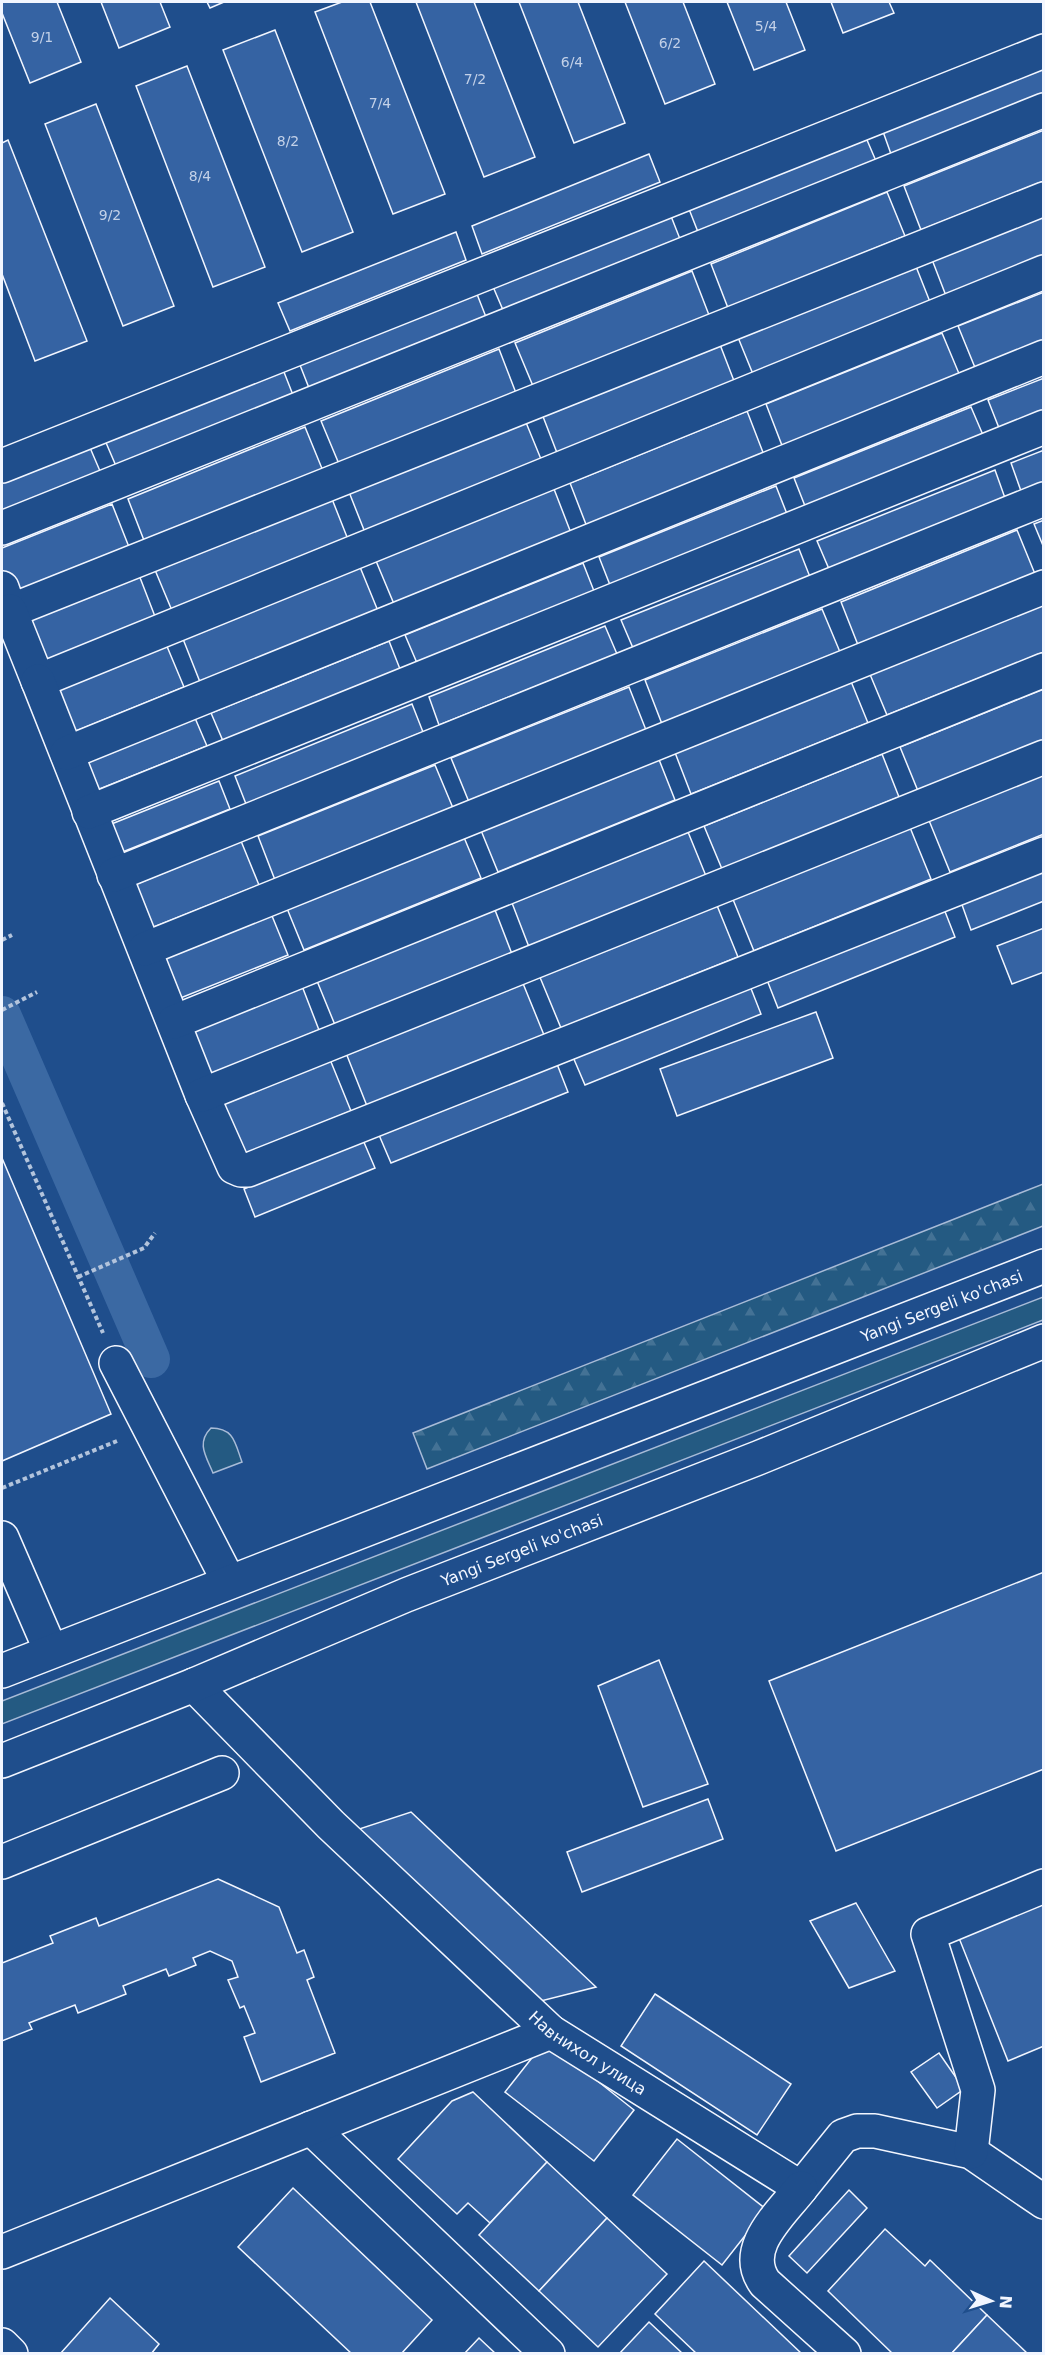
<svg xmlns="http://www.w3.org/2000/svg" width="1045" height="2355" font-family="'DejaVu Sans',sans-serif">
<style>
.grass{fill:#245a82;stroke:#a8bbd7;stroke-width:1.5}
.forest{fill:url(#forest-firs);stroke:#a8bbd7;stroke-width:1.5}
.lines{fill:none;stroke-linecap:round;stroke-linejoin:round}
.canal{stroke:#3b69a3;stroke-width:38}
.building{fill:#3563a3;stroke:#f2f6ff;stroke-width:1.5}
.minor-casing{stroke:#f2f6ff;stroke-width:36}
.major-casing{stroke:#f2f6ff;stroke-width:36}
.path{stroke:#b3c4dc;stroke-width:4;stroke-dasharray:4.5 3;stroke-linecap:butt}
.minor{stroke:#1f4e8c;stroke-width:33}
.major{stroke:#1f4e8c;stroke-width:33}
.labels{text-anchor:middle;stroke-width:4.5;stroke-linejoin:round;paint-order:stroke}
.number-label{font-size:14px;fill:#c3d1e8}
.street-label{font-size:16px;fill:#f2f6ff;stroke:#1f4e8c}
</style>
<defs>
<pattern id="forest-firs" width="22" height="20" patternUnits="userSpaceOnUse" patternTransform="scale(1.5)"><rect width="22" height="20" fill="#245a82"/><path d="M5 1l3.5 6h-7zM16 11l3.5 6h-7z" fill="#447295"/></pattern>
</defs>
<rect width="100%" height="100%" fill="#1f4e8c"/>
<g class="grass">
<path d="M 1043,1297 L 1043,1320 L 2,1724 L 2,1701 Z"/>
<path d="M 211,1428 C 234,1428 235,1443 242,1462 L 213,1473 C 206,1456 196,1443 211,1428 Z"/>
</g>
<path class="forest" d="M 1043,1184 L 1043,1226 L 427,1469 L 413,1433 Z"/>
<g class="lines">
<path class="canal" d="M 2,1015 L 151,1359"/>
</g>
<g class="building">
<path d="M 2,2 L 57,2 L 81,62 L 30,83 L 2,13 Z"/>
<path d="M 101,2 L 160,2 L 170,27 L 119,48 Z"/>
<path d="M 207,2 L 224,2 L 210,8 Z"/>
<path d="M 342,2 L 370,2 L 445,194 L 393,214 L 315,12 Z"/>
<path d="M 416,2 L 474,2 L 535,157 L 484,177 Z"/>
<path d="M 519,2 L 578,2 L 625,123 L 574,143 Z"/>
<path d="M 625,2 L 683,2 L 715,84 L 665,104 Z"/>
<path d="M 727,2 L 786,2 L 805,50 L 754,70 Z"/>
<path d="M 831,2 L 889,2 L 894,13 L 843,33 Z"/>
<path d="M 275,30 L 353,232 L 302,252 L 223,50 Z"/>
<path d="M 1044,60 L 1044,93 L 891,154 L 881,126 Z"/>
<path d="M 187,66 L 265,267 L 213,287 L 136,86 Z"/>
<path d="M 96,104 L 174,306 L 123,326 L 45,124 Z"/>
<path d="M 1044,130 L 1044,181 L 921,230 L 904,186 Z"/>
<path d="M 864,133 L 876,161 L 698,232 L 687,204 Z"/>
<path d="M 8,140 L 87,341 L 35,361 L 2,274 L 2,143 Z"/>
<path d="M 649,154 L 660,182 L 482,254 L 472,226 Z"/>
<path d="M 887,192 L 905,236 L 728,308 L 711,264 Z"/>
<path d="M 669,211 L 680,239 L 503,310 L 491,282 Z"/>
<path d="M 1044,212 L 1044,263 L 948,301 L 931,257 Z"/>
<path d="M 456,232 L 466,260 L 290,331 L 278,303 Z"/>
<path d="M 915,264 L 932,307 L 755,379 L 737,335 Z"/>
<path d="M 692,271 L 709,315 L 533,386 L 515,343 Z"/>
<path d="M 475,289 L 486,317 L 309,388 L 298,360 Z"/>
<path d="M 1044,292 L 1044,343 L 976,370 L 958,326 Z"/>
<path d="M 942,333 L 960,376 L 783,448 L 766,404 Z"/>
<path d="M 719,342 L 736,386 L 559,458 L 542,414 Z"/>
<path d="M 499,349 L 516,393 L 339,464 L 321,421 Z"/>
<path d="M 282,367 L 293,395 L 116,466 L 104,438 Z"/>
<path d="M 1044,378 L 1044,410 L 999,428 L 988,400 Z"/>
<path d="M 971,407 L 983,435 L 805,506 L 794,478 Z"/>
<path d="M 747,411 L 764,455 L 587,527 L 570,483 Z"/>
<path d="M 525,420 L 543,464 L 366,535 L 349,492 Z"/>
<path d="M 305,427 L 323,471 L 145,543 L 128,499 Z"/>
<path d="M 88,443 L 100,471 L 2,511 L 2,479 Z"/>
<path d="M 1044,450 L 1044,483 L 1021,491 L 1011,463 Z"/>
<path d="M 995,470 L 1005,498 L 829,569 L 817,541 Z"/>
<path d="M 776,486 L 787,514 L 610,585 L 599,557 Z"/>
<path d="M 554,489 L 571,533 L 394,604 L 376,561 Z"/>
<path d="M 332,499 L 349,542 L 173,613 L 155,570 Z"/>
<path d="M 112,504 L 129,547 L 9,596 L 2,576 L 2,548 Z"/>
<path d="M 1044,520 L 1044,548 L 1034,524 Z"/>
<path d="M 1017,530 L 1035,574 L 858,645 L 841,602 Z"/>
<path d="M 799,549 L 810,577 L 633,648 L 621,620 Z"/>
<path d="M 583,563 L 594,591 L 417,663 L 405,635 Z"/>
<path d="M 360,567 L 378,611 L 200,682 L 183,639 Z"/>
<path d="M 139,575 L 156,619 L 37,667 L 19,623 Z"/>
<path d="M 1044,601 L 1044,652 L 887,715 L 869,672 Z"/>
<path d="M 822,609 L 840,652 L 662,724 L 645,680 Z"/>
<path d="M 605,626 L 617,654 L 439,725 L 429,697 Z"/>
<path d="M 389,641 L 400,669 L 223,741 L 211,713 Z"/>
<path d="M 166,644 L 184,687 L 64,736 L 47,693 Z"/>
<path d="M 850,679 L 868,723 L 691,794 L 674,750 Z"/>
<path d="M 629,687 L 646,730 L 469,802 L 451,758 Z"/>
<path d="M 1044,689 L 1044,740 L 918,791 L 900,747 Z"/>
<path d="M 412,704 L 423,732 L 246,804 L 235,776 Z"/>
<path d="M 195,718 L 207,746 L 87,794 L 75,766 Z"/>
<path d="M 882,754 L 899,797 L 722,869 L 704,826 Z"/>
<path d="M 658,757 L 675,800 L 498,872 L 480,828 Z"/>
<path d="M 435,765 L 453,808 L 275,880 L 258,836 Z"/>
<path d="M 1044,772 L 1044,834 L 950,872 L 928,818 Z"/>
<path d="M 219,781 L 230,809 L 110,857 L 99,829 Z"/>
<path d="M 909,825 L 931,879 L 754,951 L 732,897 Z"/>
<path d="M 688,832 L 706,876 L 529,947 L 512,903 Z"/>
<path d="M 463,835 L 481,878 L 304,950 L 286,906 Z"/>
<path d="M 241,841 L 259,885 L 139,933 L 122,890 Z"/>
<path d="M 1044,869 L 1044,901 L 971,930 L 961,902 Z"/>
<path d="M 716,903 L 738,957 L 561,1028 L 539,975 Z"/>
<path d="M 944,909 L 955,937 L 778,1008 L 767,980 Z"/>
<path d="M 495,910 L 512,954 L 335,1025 L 317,981 Z"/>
<path d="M 270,911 L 288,955 L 168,1003 L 151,960 Z"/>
<path d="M 1044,928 L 1044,972 L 1012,984 L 997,946 Z"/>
<path d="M 522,981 L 544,1035 L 367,1106 L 346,1053 Z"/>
<path d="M 302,986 L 319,1030 L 200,1079 L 182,1035 Z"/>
<path d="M 750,986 L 761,1014 L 585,1085 L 573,1057 Z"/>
<path d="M 816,1012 L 833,1058 L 677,1116 L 660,1069 Z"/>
<path d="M 329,1057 L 351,1111 L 231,1160 L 210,1106 Z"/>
<path d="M 557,1064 L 568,1092 L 391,1163 L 379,1135 Z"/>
<path d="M 363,1140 L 375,1168 L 255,1217 L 244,1189 Z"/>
<path d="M 2,1158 L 111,1414 L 2,1461 Z"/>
<path d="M 1044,1572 L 1044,1769 L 836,1851 L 769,1681 Z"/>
<path d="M 659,1660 L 708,1784 L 643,1807 L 598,1686 Z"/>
<path d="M 708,1799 L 723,1839 L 582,1892 L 567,1852 Z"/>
<path d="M 411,1812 L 596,1987 L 533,2003 L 350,1832 Z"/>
<path d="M 218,1879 L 279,1907 L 297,1953 L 304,1950 L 314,1977 L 307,1980 L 335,2053 L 261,2082 L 244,2037 L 255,2033 L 244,2006 L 240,2008 L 228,1980 L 238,1977 L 232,1961 L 210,1951 L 193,1958 L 196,1965 L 169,1976 L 166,1969 L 123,1986 L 126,1994 L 78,2013 L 75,2005 L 29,2023 L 32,2029 L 2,2041 L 2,1963 L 53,1943 L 50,1936 L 96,1918 L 99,1926 Z"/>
<path d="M 856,1903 L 895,1971 L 849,1988 L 810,1921 Z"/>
<path d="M 1044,1904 L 1044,2046 L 1008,2061 L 959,1938 Z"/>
<path d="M 655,1994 L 791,2084 L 757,2135 L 621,2046 Z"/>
<path d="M 546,2040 L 634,2110 L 594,2161 L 505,2092 Z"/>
<path d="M 939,2053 L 964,2089 L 937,2108 L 911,2072 Z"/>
<path d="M 473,2092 L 547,2162 L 490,2223 L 468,2203 L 457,2214 L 398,2159 L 452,2101 Z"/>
<path d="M 677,2139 L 766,2209 L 722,2265 L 633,2195 Z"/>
<path d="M 547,2162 L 607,2218 L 539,2291 L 479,2235 Z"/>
<path d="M 293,2188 L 432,2320 L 401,2354 L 352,2354 L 238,2247 Z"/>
<path d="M 849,2190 L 867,2208 L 807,2273 L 789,2256 Z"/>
<path d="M 607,2218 L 667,2274 L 598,2347 L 539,2291 Z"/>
<path d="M 885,2229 L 925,2266 L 930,2260 L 987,2315 L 951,2354 L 893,2354 L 828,2291 Z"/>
<path d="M 704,2261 L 802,2354 L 697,2354 L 655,2314 Z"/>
<path d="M 110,2298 L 159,2344 L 151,2354 L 60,2354 Z"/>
<path d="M 987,2315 L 1028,2354 L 951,2354 Z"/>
<path d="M 649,2322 L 683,2354 L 619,2354 Z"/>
<path d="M 479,2338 L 496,2354 L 464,2354 Z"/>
</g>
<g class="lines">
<g class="minor-casing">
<g id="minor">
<path d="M 2,466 L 1044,51"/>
<path d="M 2,528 L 1044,110"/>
<path d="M 2,588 L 10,611 L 1044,199"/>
<path d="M 10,611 L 38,681 L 1044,272"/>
<path d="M 38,681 L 202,1095 L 234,1167 L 241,1170 L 248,1170 L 1044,854"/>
<path d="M 67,753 L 1044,357"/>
<path d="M 89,812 L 1044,427"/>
<path d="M 114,875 L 1044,499"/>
<path d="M 145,949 L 1044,587"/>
<path d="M 174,1022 L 1044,670"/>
<path d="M 202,1095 L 1044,757"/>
<path d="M 116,1363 L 229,1582"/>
<path d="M 2,1538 L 51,1651"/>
<path id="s1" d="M 194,1685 L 331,1825 L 551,2032 L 801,2188 L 843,2136 L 857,2131 L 875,2131 L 971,2152 L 1044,2202"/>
<path d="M 2,1862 L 222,1773"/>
<path d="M 311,2128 L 548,2354"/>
<path d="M 971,2152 L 978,2090 L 928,1934 L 1044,1886"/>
<path d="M 801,2188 C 780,2215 740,2249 765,2283 L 844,2354"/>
<path d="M 2,2252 L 551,2032"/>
<path d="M 2,2345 L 11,2354"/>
</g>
</g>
<g class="major-casing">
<g id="major">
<path id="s2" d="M 2,1671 L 1044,1266"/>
<path id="s3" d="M 2,1761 L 194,1685 L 406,1595 L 758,1458 L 1044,1341"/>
</g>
</g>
<g class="path">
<path d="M 2,940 L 12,935"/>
<path d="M 2,1010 L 37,992"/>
<path d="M 2,1103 L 103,1333"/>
<path d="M 78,1277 L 144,1248 L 155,1233"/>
<path d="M 2,1488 L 117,1441"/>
</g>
<use href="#minor" class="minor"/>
<use href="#major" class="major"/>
</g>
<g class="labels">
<g class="number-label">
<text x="766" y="31">5/4</text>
<text x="42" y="42">9/1</text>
<text x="670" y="48">6/2</text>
<text x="572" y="67">6/4</text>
<text x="475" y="84">7/2</text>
<text x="380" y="108">7/4</text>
<text x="288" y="146">8/2</text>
<text x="200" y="181">8/4</text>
<text x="110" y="220">9/2</text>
</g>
<g class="street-label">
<text dy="6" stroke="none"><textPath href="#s2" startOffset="1008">Yangi Sergeli ko'chasi</textPath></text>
<text dy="6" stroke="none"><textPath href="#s3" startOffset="561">Yangi Sergeli ko'chasi</textPath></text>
<text dy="6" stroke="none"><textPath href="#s1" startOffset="540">Навнихол улица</textPath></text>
</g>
</g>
<rect width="1045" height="2355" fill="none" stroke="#f2f6ff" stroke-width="6"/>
<g transform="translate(991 2301) rotate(94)" stroke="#1f4e8c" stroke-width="4.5" paint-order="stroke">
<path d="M0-4.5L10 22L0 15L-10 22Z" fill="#f2f6ff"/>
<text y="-9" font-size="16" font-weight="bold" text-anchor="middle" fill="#f2f6ff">N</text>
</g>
</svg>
